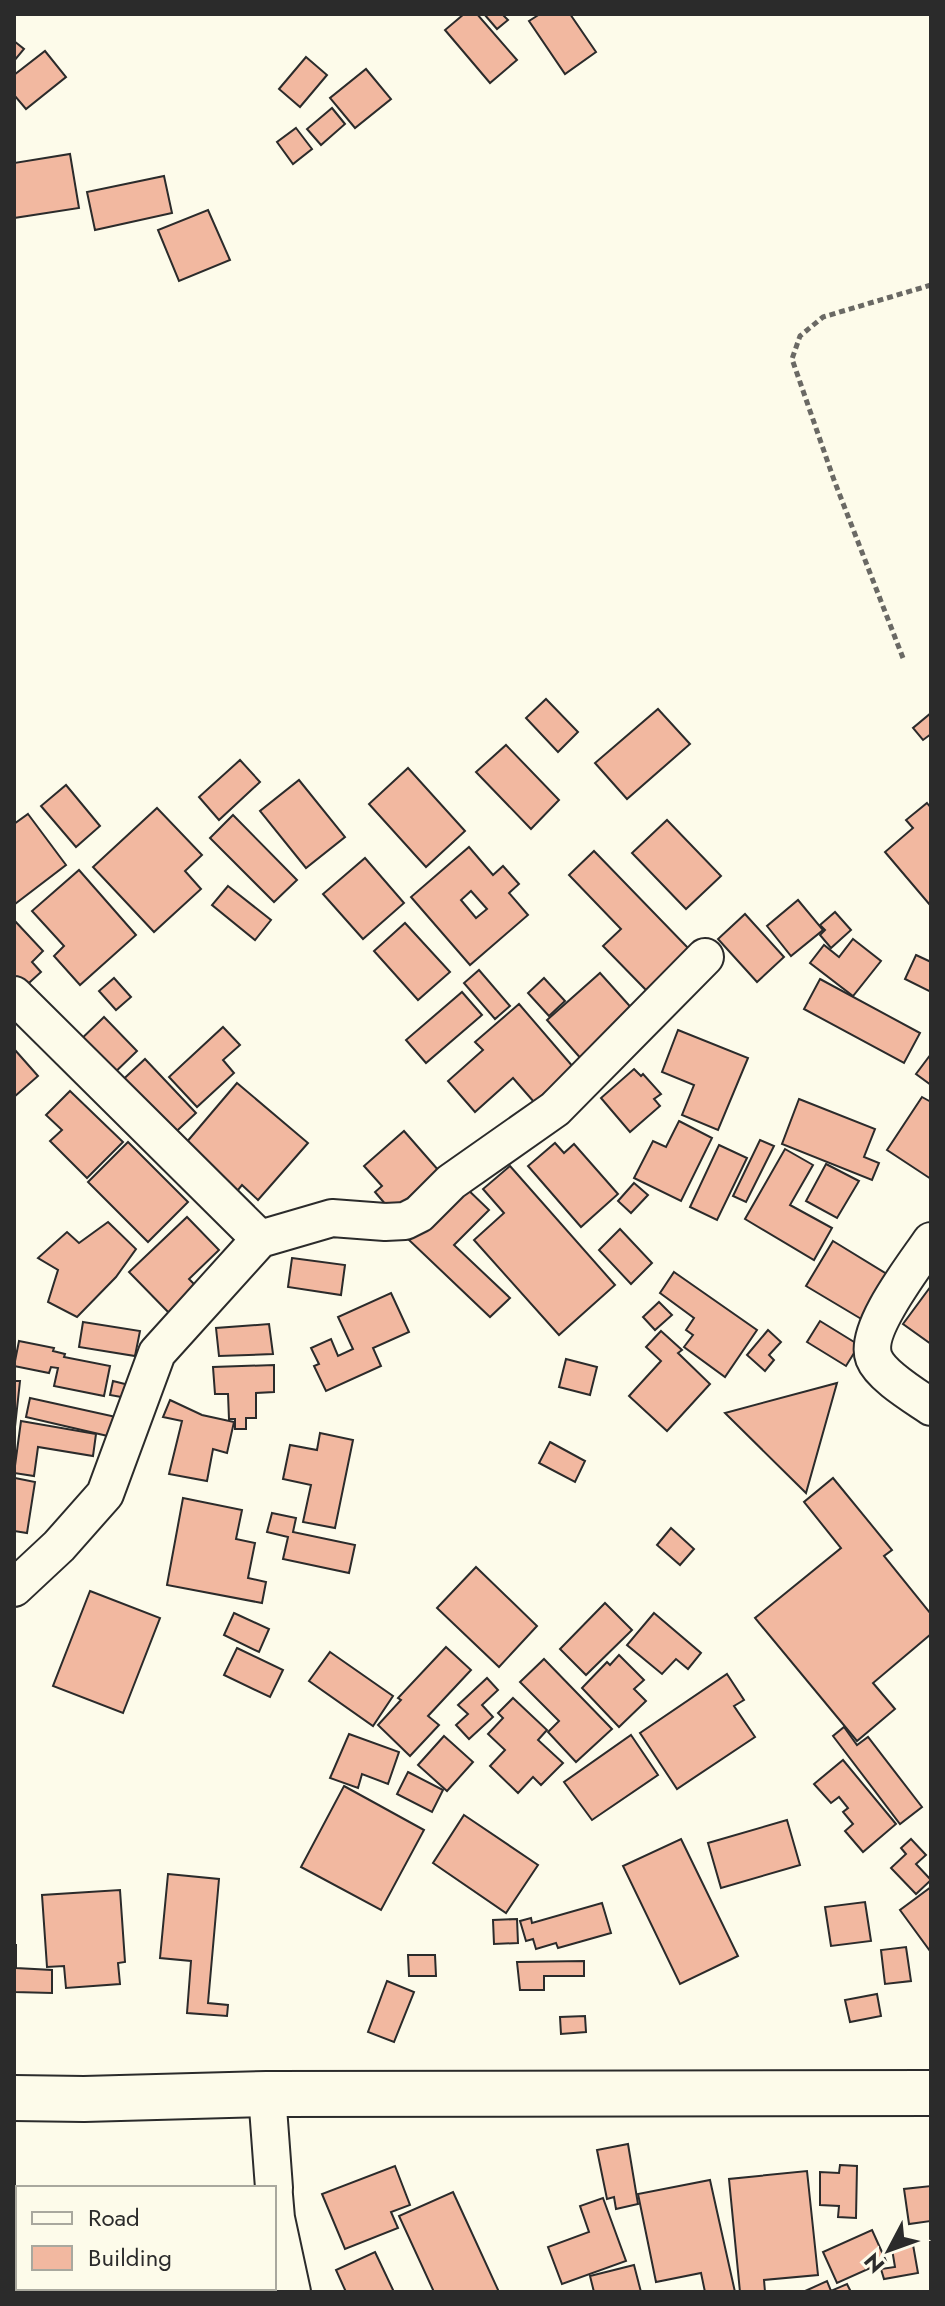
<svg xmlns="http://www.w3.org/2000/svg" width="945" height="2306" font-family="Jost,sans-serif">
<style>
.building{fill:#f2b8a0;stroke:#2b2b2b;stroke-width:2;fill-rule:evenodd}
.lines{fill:none;stroke-linecap:round;stroke-linejoin:round}
.street-casing{stroke:#2b2b2b;stroke-width:40}
.secondary-casing{stroke:#2b2b2b;stroke-width:48}
.path{stroke:#6a6964;stroke-width:5;stroke-dasharray:6 4;stroke-linecap:butt}
.street{stroke:#fdfbea;stroke-width:36}
.secondary{stroke:#fdfbea;stroke-width:44}
</style>
<rect width="100%" height="100%" fill="#fdfbea"/>
<g class="building">
<path d="M 464,14 L 477,14 L 517,60 L 490,83 L 445,30 Z"/>
<path d="M 484,14 L 502,14 L 508,20 L 497,29 Z"/>
<path d="M 540,14 L 570,14 L 596,52 L 565,74 L 529,21 Z"/>
<path d="M 14,41 L 24,49 L 14,61 Z"/>
<path d="M 45,51 L 66,77 L 26,109 L 14,95 L 14,75 Z"/>
<path d="M 306,57 L 327,75 L 300,107 L 279,89 Z"/>
<path d="M 366,69 L 391,99 L 355,128 L 330,98 Z"/>
<path d="M 332,108 L 345,124 L 321,145 L 307,129 Z"/>
<path d="M 296,128 L 312,149 L 293,164 L 277,142 Z"/>
<path d="M 70,154 L 79,208 L 14,218 L 14,163 Z"/>
<path d="M 164,176 L 172,213 L 95,230 L 87,192 Z"/>
<path d="M 208,210 L 230,260 L 179,281 L 158,230 Z"/>
<path d="M 546,699 L 578,732 L 558,752 L 526,718 Z"/>
<path d="M 658,709 L 690,744 L 627,799 L 595,763 Z"/>
<path d="M 931,713 L 931,734 L 923,740 L 913,728 Z"/>
<path d="M 506,745 L 559,800 L 531,829 L 476,772 Z"/>
<path d="M 240,760 L 260,782 L 219,820 L 199,797 Z"/>
<path d="M 408,768 L 465,831 L 426,867 L 369,804 Z"/>
<path d="M 299,780 L 345,837 L 306,868 L 260,811 Z"/>
<path d="M 66,785 L 100,826 L 76,847 L 41,806 Z"/>
<path d="M 927,803 L 931,808 L 930,905 L 885,852 L 913,828 L 906,820 Z"/>
<path d="M 157,808 L 202,855 L 185,871 L 201,889 L 154,932 L 93,867 Z"/>
<path d="M 28,814 L 66,865 L 15,904 L 14,824 Z"/>
<path d="M 233,815 L 297,880 L 274,902 L 210,838 Z"/>
<path d="M 667,820 L 721,876 L 686,909 L 632,853 Z"/>
<path d="M 469,847 L 493,875 L 503,866 L 519,884 L 509,893 L 528,915 L 470,965 L 411,897 ZM 471,891 L 487,909 L 476,918 L 461,900 Z"/>
<path d="M 594,851 L 689,949 L 646,990 L 603,946 L 621,929 L 569,875 Z"/>
<path d="M 365,858 L 404,903 L 363,939 L 323,894 Z"/>
<path d="M 79,870 L 136,935 L 80,985 L 54,956 L 64,946 L 32,911 Z"/>
<path d="M 228,886 L 271,920 L 255,940 L 212,905 Z"/>
<path d="M 798,900 L 823,930 L 791,956 L 767,926 Z"/>
<path d="M 835,912 L 851,930 L 831,948 L 820,935 L 825,930 L 820,925 Z"/>
<path d="M 745,914 L 784,957 L 757,982 L 718,939 Z"/>
<path d="M 14,920 L 43,951 L 32,962 L 41,972 L 19,992 L 14,987 Z"/>
<path d="M 405,923 L 450,972 L 418,1000 L 374,951 Z"/>
<path d="M 853,939 L 881,961 L 853,996 L 810,963 L 824,945 L 839,957 Z"/>
<path d="M 916,955 L 931,962 L 931,992 L 905,979 Z"/>
<path d="M 479,970 L 510,1006 L 495,1019 L 464,983 Z"/>
<path d="M 600,973 L 636,1013 L 583,1061 L 547,1020 Z"/>
<path d="M 114,978 L 131,997 L 116,1010 L 99,991 Z"/>
<path d="M 544,978 L 565,1001 L 549,1016 L 528,993 Z"/>
<path d="M 820,979 L 920,1033 L 904,1063 L 804,1009 Z"/>
<path d="M 462,992 L 482,1015 L 426,1063 L 406,1040 Z"/>
<path d="M 519,1004 L 574,1068 L 534,1102 L 513,1078 L 475,1112 L 448,1081 L 483,1050 L 475,1042 Z"/>
<path d="M 104,1017 L 137,1051 L 107,1080 L 74,1046 Z"/>
<path d="M 223,1027 L 240,1045 L 223,1060 L 234,1073 L 197,1107 L 169,1077 Z"/>
<path d="M 678,1030 L 748,1058 L 718,1130 L 682,1115 L 694,1085 L 662,1072 Z"/>
<path d="M 15,1050 L 38,1076 L 14,1097 L 14,1051 Z"/>
<path d="M 931,1054 L 931,1085 L 916,1074 Z"/>
<path d="M 145,1059 L 196,1113 L 166,1141 L 115,1087 Z"/>
<path d="M 634,1069 L 641,1076 L 643,1074 L 661,1094 L 654,1099 L 660,1106 L 630,1132 L 601,1098 Z"/>
<path d="M 237,1083 L 308,1143 L 258,1200 L 242,1185 L 233,1196 L 180,1150 Z"/>
<path d="M 70,1091 L 123,1142 L 87,1178 L 50,1141 L 62,1130 L 46,1115 Z"/>
<path d="M 922,1097 L 931,1102 L 931,1179 L 887,1150 Z"/>
<path d="M 799,1099 L 875,1129 L 864,1157 L 879,1163 L 872,1180 L 782,1144 Z"/>
<path d="M 679,1121 L 712,1138 L 681,1201 L 634,1178 L 653,1141 L 666,1147 Z"/>
<path d="M 404,1131 L 439,1171 L 392,1212 L 375,1192 L 382,1186 L 364,1166 Z"/>
<path d="M 760,1140 L 774,1146 L 746,1202 L 733,1196 Z"/>
<path d="M 128,1142 L 188,1202 L 148,1242 L 88,1182 Z"/>
<path d="M 555,1143 L 564,1153 L 574,1144 L 618,1194 L 581,1227 L 528,1166 Z"/>
<path d="M 719,1145 L 747,1158 L 717,1220 L 690,1207 Z"/>
<path d="M 785,1149 L 813,1165 L 790,1205 L 832,1228 L 814,1260 L 745,1219 Z"/>
<path d="M 826,1164 L 859,1181 L 837,1218 L 806,1201 Z"/>
<path d="M 510,1166 L 615,1285 L 559,1335 L 474,1240 L 504,1213 L 483,1189 Z"/>
<path d="M 634,1183 L 648,1195 L 631,1213 L 618,1201 Z"/>
<path d="M 463,1185 L 489,1210 L 454,1245 L 510,1298 L 490,1317 L 409,1240 Z"/>
<path d="M 187,1217 L 219,1250 L 189,1279 L 200,1290 L 173,1317 L 129,1272 Z"/>
<path d="M 108,1222 L 136,1249 L 116,1277 L 77,1317 L 48,1302 L 58,1270 L 38,1258 L 67,1232 L 79,1243 Z"/>
<path d="M 620,1229 L 652,1263 L 631,1284 L 599,1250 Z"/>
<path d="M 833,1241 L 895,1279 L 868,1323 L 806,1286 Z"/>
<path d="M 292,1258 L 345,1265 L 341,1295 L 288,1287 Z"/>
<path d="M 674,1272 L 757,1330 L 725,1377 L 684,1347 L 693,1335 L 686,1330 L 694,1318 L 660,1293 Z"/>
<path d="M 931,1286 L 931,1344 L 903,1324 Z"/>
<path d="M 391,1293 L 409,1332 L 373,1348 L 381,1366 L 326,1391 L 314,1366 L 319,1364 L 311,1348 L 331,1339 L 338,1356 L 353,1349 L 338,1317 Z"/>
<path d="M 659,1302 L 672,1315 L 655,1330 L 643,1317 Z"/>
<path d="M 820,1321 L 859,1345 L 846,1366 L 807,1342 Z"/>
<path d="M 83,1322 L 140,1331 L 135,1356 L 79,1347 Z"/>
<path d="M 269,1324 L 273,1354 L 219,1356 L 216,1328 Z"/>
<path d="M 768,1330 L 781,1342 L 769,1355 L 774,1360 L 765,1371 L 747,1355 Z"/>
<path d="M 661,1331 L 682,1350 L 678,1353 L 710,1384 L 667,1431 L 629,1396 L 661,1361 L 646,1347 Z"/>
<path d="M 19,1341 L 54,1348 L 53,1351 L 65,1354 L 64,1357 L 110,1366 L 104,1396 L 54,1386 L 58,1368 L 51,1367 L 49,1373 L 14,1366 Z"/>
<path d="M 566,1359 L 597,1367 L 590,1395 L 559,1387 Z"/>
<path d="M 274,1365 L 274,1392 L 256,1393 L 256,1418 L 246,1418 L 246,1429 L 235,1429 L 235,1419 L 229,1419 L 228,1394 L 215,1394 L 213,1367 Z"/>
<path d="M 14,1381 L 20,1381 L 14,1436 Z"/>
<path d="M 113,1381 L 129,1385 L 127,1398 L 110,1395 Z"/>
<path d="M 837,1383 L 806,1493 L 725,1413 Z"/>
<path d="M 30,1398 L 116,1417 L 112,1437 L 26,1417 Z"/>
<path d="M 170,1400 L 202,1415 L 234,1422 L 227,1453 L 213,1449 L 207,1481 L 169,1474 L 182,1421 L 163,1417 Z"/>
<path d="M 21,1421 L 96,1434 L 93,1456 L 38,1447 L 34,1476 L 14,1473 Z"/>
<path d="M 320,1433 L 353,1440 L 335,1528 L 303,1522 L 311,1485 L 283,1479 L 290,1445 L 317,1450 Z"/>
<path d="M 550,1442 L 585,1461 L 575,1482 L 539,1463 Z"/>
<path d="M 15,1478 L 35,1482 L 27,1533 L 14,1531 Z"/>
<path d="M 833,1478 L 892,1550 L 884,1556 L 931,1614 L 931,1634 L 873,1683 L 895,1709 L 857,1741 L 755,1618 L 841,1548 L 804,1502 Z"/>
<path d="M 183,1498 L 242,1510 L 236,1539 L 255,1543 L 248,1578 L 266,1582 L 262,1603 L 167,1585 Z"/>
<path d="M 272,1513 L 296,1518 L 293,1532 L 355,1545 L 349,1573 L 283,1559 L 288,1537 L 267,1532 Z"/>
<path d="M 671,1528 L 694,1549 L 680,1565 L 657,1545 Z"/>
<path d="M 476,1567 L 537,1626 L 499,1667 L 437,1608 Z"/>
<path d="M 90,1591 L 160,1618 L 123,1713 L 53,1686 Z"/>
<path d="M 605,1603 L 632,1630 L 586,1675 L 560,1649 Z"/>
<path d="M 234,1613 L 269,1629 L 259,1652 L 224,1635 Z"/>
<path d="M 654,1613 L 701,1653 L 688,1669 L 676,1659 L 662,1674 L 627,1645 Z"/>
<path d="M 446,1647 L 471,1670 L 428,1716 L 439,1725 L 410,1756 L 378,1725 L 401,1700 L 398,1698 Z"/>
<path d="M 237,1648 L 283,1670 L 270,1697 L 224,1675 Z"/>
<path d="M 330,1652 L 393,1696 L 373,1726 L 309,1681 Z"/>
<path d="M 619,1655 L 644,1680 L 634,1689 L 646,1701 L 619,1727 L 582,1688 L 607,1662 L 610,1665 Z"/>
<path d="M 544,1659 L 612,1729 L 576,1762 L 548,1732 L 559,1721 L 520,1682 Z"/>
<path d="M 727,1674 L 744,1700 L 734,1706 L 755,1737 L 677,1789 L 640,1733 Z"/>
<path d="M 487,1678 L 498,1690 L 482,1705 L 493,1717 L 469,1739 L 456,1725 L 468,1714 L 458,1705 Z"/>
<path d="M 513,1698 L 547,1730 L 538,1740 L 563,1763 L 541,1785 L 533,1777 L 518,1793 L 490,1766 L 505,1750 L 488,1734 L 503,1718 L 498,1713 Z"/>
<path d="M 844,1727 L 857,1745 L 868,1737 L 922,1807 L 900,1824 L 833,1736 Z"/>
<path d="M 349,1734 L 399,1752 L 388,1784 L 362,1774 L 358,1788 L 330,1778 Z"/>
<path d="M 631,1735 L 658,1775 L 592,1820 L 564,1782 Z"/>
<path d="M 444,1736 L 473,1762 L 447,1791 L 418,1765 Z"/>
<path d="M 843,1760 L 896,1824 L 863,1852 L 845,1831 L 853,1824 L 843,1812 L 848,1808 L 839,1797 L 831,1803 L 814,1784 Z"/>
<path d="M 408,1772 L 443,1790 L 432,1812 L 397,1794 Z"/>
<path d="M 344,1786 L 424,1830 L 381,1910 L 301,1867 Z"/>
<path d="M 464,1815 L 538,1865 L 506,1913 L 433,1863 Z"/>
<path d="M 787,1820 L 800,1865 L 721,1888 L 708,1843 Z"/>
<path d="M 681,1839 L 738,1956 L 680,1984 L 623,1866 Z"/>
<path d="M 911,1839 L 926,1855 L 916,1864 L 931,1880 L 916,1894 L 891,1868 L 906,1854 L 901,1848 Z"/>
<path d="M 168,1874 L 219,1879 L 208,2003 L 228,2005 L 227,2016 L 187,2013 L 191,1961 L 160,1958 Z"/>
<path d="M 931,1887 L 931,1951 L 930,1951 L 900,1910 Z"/>
<path d="M 120,1890 L 125,1962 L 118,1963 L 120,1984 L 66,1988 L 64,1966 L 47,1967 L 42,1895 Z"/>
<path d="M 865,1902 L 871,1941 L 831,1946 L 825,1907 Z"/>
<path d="M 602,1903 L 611,1933 L 558,1948 L 556,1943 L 536,1949 L 533,1939 L 526,1941 L 520,1921 L 531,1918 L 532,1923 Z"/>
<path d="M 517,1919 L 518,1943 L 494,1944 L 493,1920 Z"/>
<path d="M 14,1945 L 16,1945 L 16,1968 L 52,1970 L 52,1993 L 14,1992 Z"/>
<path d="M 906,1947 L 911,1981 L 885,1984 L 881,1950 Z"/>
<path d="M 408,1955 L 435,1955 L 436,1976 L 409,1976 Z"/>
<path d="M 584,1961 L 584,1976 L 544,1976 L 544,1990 L 520,1990 L 517,1962 Z"/>
<path d="M 387,1981 L 414,1992 L 394,2042 L 368,2032 Z"/>
<path d="M 877,1994 L 881,2016 L 850,2022 L 845,2000 Z"/>
<path d="M 585,2016 L 586,2032 L 561,2034 L 560,2017 Z"/>
<path d="M 628,2144 L 638,2204 L 616,2209 L 614,2197 L 607,2199 L 597,2150 Z"/>
<path d="M 840,2165 L 857,2166 L 856,2218 L 838,2217 L 839,2206 L 820,2205 L 820,2172 L 839,2173 Z"/>
<path d="M 395,2166 L 410,2205 L 391,2212 L 398,2228 L 345,2249 L 322,2194 Z"/>
<path d="M 807,2171 L 818,2275 L 764,2280 L 765,2292 L 740,2292 L 729,2179 Z"/>
<path d="M 710,2180 L 735,2292 L 705,2292 L 701,2273 L 656,2282 L 638,2194 Z"/>
<path d="M 931,2186 L 931,2221 L 909,2224 L 904,2189 Z"/>
<path d="M 453,2192 L 499,2292 L 434,2292 L 399,2216 Z"/>
<path d="M 603,2198 L 626,2261 L 562,2284 L 548,2247 L 589,2232 L 580,2206 Z"/>
<path d="M 872,2230 L 886,2261 L 837,2283 L 823,2252 Z"/>
<path d="M 912,2239 L 918,2273 L 884,2279 L 881,2269 L 895,2267 L 891,2243 Z"/>
<path d="M 375,2252 L 394,2292 L 346,2292 L 336,2270 Z"/>
<path d="M 634,2265 L 641,2292 L 594,2292 L 590,2276 Z"/>
<path d="M 827,2281 L 831,2291 L 847,2284 L 851,2292 L 803,2292 Z"/>
</g>
<g class="lines">
<g class="street-casing">
<g id="street">
<path d="M 14,995 L 260,1239"/>
<path d="M 931,1241 C 915,1265 863,1330 874,1358 C 881,1376 915,1396 931,1407"/>
<path d="M 14,1588 L 59,1546 L 105,1494 L 157,1353 L 260,1239 L 332,1218 L 385,1222 L 405,1221 L 419,1214 L 451,1182 L 555,1109 L 705,957"/>
<path d="M 267,2094 L 274,2188"/>
<path d="M 274,2195 L 276,2218 L 292,2292"/>
</g>
</g>
<g class="secondary-casing">
<path id="secondary" d="M 14,2098 L 84,2099 L 267,2094 L 931,2093"/>
</g>
<path class="path" d="M 903,658 L 834,480 L 792,359 L 800,336 L 823,317 L 931,285"/>
<use href="#street" class="street"/>
<use href="#secondary" class="secondary"/>
</g>
<rect width="945" height="2306" fill="none" stroke="#2b2b2b" stroke-width="32"/>
<rect x="16" y="2186" width="260" height="104" fill="#fdfbea" stroke="#a9a89e" stroke-width="2"/>
<rect x="32" y="2212" width="40" height="12" fill="#fdfbea" stroke="#a9a89e" stroke-width="2"/>
<text x="88" y="2226" font-size="24" fill="#2b2b2b">Road</text>
<rect x="32" y="2246" width="40" height="24" fill="#f2b8a0" stroke="#a9a89e" stroke-width="2"/>
<text x="88" y="2266" font-size="24" fill="#2b2b2b">Building</text>
<g transform="translate(889 2250) rotate(229)" stroke="#fdfbea" stroke-width="6" paint-order="stroke">
<path d="M0-6L14 30L0 20L-14 30Z" fill="#2b2b2b"/>
<text y="-12" font-size="22" font-weight="bold" text-anchor="middle" fill="#2b2b2b">N</text>
</g>
</svg>
